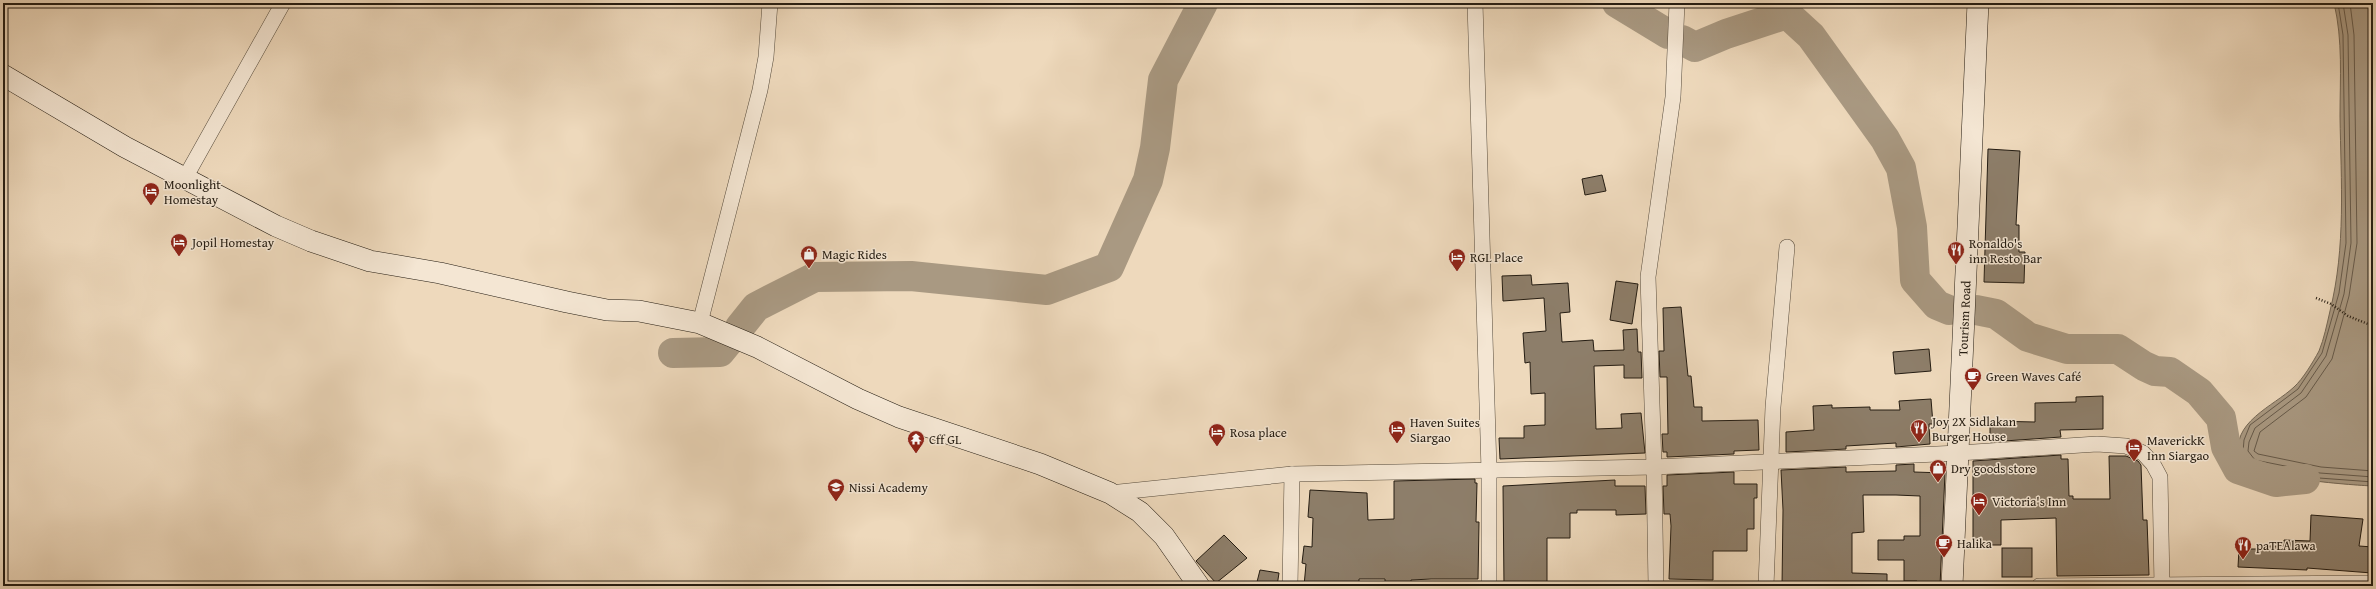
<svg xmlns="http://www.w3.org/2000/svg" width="2376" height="589" font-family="'Gentium Book Plus',serif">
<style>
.water{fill:#a99982;stroke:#746755}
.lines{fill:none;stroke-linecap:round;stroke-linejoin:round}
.shore{stroke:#665a4a;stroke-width:1}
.river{stroke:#a99982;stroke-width:30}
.building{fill:#8d7e6a;stroke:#241c12}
.street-casing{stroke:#564b3c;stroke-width:16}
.secondary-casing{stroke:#241c12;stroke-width:22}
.path{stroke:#241c12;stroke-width:2.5;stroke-dasharray:1 2;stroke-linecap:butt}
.street{stroke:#f4e6d3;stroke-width:15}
.secondary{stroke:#f4e6d3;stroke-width:21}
.labels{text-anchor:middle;stroke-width:3;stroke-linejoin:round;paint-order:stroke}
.poi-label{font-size:13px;fill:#241c12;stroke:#f4e6d3;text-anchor:start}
.street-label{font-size:13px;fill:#241c12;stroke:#f4e6d3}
</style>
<rect width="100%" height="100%" fill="#eed9bc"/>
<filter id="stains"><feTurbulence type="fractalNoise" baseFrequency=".005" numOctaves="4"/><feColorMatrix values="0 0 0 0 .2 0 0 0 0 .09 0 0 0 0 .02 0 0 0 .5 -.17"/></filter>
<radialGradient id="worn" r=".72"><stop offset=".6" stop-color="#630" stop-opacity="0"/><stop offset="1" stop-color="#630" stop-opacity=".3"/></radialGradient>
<path class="water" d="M 2334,3 L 2373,3 L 2373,486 C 2351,485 2247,478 2240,458 C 2229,423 2274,406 2294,387 C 2303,379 2313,362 2319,351 C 2324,339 2327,324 2330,311 C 2346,247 2341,182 2340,116 C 2340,79 2343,40 2334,3 Z"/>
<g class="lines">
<g class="shore">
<path d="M 2338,3 L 2343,35 L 2346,243 L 2339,293 L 2322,353 L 2298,389 L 2250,425 L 2244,440 L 2243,452 L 2245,458 L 2253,465 L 2319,478 L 2373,482"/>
<path d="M 2343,3 L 2348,35 L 2351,243 L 2344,294 L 2326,356 L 2301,393 L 2255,428 L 2249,442 L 2248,451 L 2255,460 L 2320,473 L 2373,477"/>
<path d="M 2350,3 L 2354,35 L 2357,243 L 2349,296 L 2332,359 L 2306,397 L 2260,432 L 2254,451 L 2258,454 L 2321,467 L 2373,471"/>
</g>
<g class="river">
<path d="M 1617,3 L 1668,34"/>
<path d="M 1682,40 L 1695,47 L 1726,34 L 1787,14 L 1811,36 L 1885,139 L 1901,168 L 1912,227 L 1915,280 L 1937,305 L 1949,310"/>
<path d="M 1976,310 L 1996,314 L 2028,337 L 2067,349 L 2118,349 L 2144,366 L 2155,371 L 2170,372 L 2199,392 L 2221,418 L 2226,447 L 2238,469 L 2276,482 L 2305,479"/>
<path d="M 740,327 L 756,307 L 815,277 L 911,276 L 1047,290 L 1109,267 L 1148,180 L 1155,148 L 1163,80 L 1203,3"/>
<path d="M 673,353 L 720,352 L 729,341"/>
</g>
</g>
<g class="building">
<path d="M 1988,149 L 2020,151 L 2016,225 L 2019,225 L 2019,252 L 2025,252 L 2024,283 L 1984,282 Z"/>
<path d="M 1602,175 L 1606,191 L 1585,195 L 1582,179 Z"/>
<path d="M 1531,275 L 1532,285 L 1568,283 L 1570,312 L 1560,313 L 1562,342 L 1593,340 L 1594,351 L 1624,350 L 1623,330 L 1637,329 L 1638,352 L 1641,352 L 1642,378 L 1624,378 L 1624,365 L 1594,366 L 1596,429 L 1622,428 L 1621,414 L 1641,413 L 1645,453 L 1500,459 L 1499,438 L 1524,438 L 1524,426 L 1545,425 L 1545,393 L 1531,394 L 1530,362 L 1525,363 L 1523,333 L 1546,331 L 1544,298 L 1503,301 L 1502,276 Z"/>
<path d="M 1616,281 L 1638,284 L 1632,324 L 1610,320 Z"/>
<path d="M 1681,307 L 1688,376 L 1691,376 L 1694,407 L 1702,407 L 1702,421 L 1758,420 L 1759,450 L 1734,451 L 1734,454 L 1667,457 L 1667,452 L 1663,452 L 1662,434 L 1668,434 L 1667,377 L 1660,377 L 1659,351 L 1664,351 L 1663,308 Z"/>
<path d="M 1929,349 L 1931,371 L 1895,374 L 1893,352 Z"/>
<path d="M 2103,396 L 2103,429 L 2060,430 L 2061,437 L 1990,442 L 1990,421 L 2035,422 L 2035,403 L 2076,402 L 2076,397 Z"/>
<path d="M 1931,399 L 1933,424 L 1929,424 L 1930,444 L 1896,447 L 1896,443 L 1846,446 L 1846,449 L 1786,452 L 1786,432 L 1814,430 L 1813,406 L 1832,405 L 1832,408 L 1870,407 L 1870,410 L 1900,410 L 1899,401 Z"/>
<path d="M 2061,455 L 2061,459 L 2068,459 L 2069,496 L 2073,496 L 2073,499 L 2110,499 L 2109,456 L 2126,456 L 2138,461 L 2141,465 L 2143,520 L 2147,520 L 2149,575 L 2057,576 L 2056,518 L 2001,520 L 2001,545 L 1973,545 L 1973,461 Z"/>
<path d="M 1914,464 L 1914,472 L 1945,473 L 1940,586 L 1917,586 L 1917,581 L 1904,581 L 1904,560 L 1878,560 L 1878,540 L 1904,540 L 1904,536 L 1920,536 L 1920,496 L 1896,495 L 1863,495 L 1864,532 L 1852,533 L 1852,573 L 1887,574 L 1887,586 L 1782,586 L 1783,510 L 1781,470 L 1846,467 L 1846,472 L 1896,471 L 1896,465 Z"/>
<path d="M 1734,472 L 1734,484 L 1757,484 L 1757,498 L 1754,498 L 1754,529 L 1747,529 L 1747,551 L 1713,551 L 1713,580 L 1669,579 L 1671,526 L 1670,514 L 1664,514 L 1663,486 L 1667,486 L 1667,475 Z"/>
<path d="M 1475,479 L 1475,483 L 1477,483 L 1476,522 L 1479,522 L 1478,579 L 1431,579 L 1411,580 L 1411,582 L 1385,582 L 1385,579 L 1359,579 L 1359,586 L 1304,586 L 1306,564 L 1302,563 L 1304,546 L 1312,547 L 1313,518 L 1308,517 L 1310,490 L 1367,493 L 1368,520 L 1394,519 L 1394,481 Z"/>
<path d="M 1615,480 L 1615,486 L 1645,486 L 1646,514 L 1616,515 L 1616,510 L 1577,510 L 1577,513 L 1570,513 L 1570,538 L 1547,538 L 1547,586 L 1504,586 L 1503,486 Z"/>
<path d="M 2311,515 L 2363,519 L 2359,546 L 2373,547 L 2372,573 L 2307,568 L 2307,570 L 2238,567 L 2239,549 L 2265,549 L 2265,546 L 2284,546 L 2284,540 L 2310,541 Z"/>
<path d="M 1224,535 L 1247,558 L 1216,583 L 1196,561 Z"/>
<rect x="2002" y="548" width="30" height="29"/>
<path d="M 1260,570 L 1279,573 L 1277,586 L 1256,586 Z"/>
</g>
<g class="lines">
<g class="street-casing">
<g id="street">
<path d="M 1475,3 L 1489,470 L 1489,586"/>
<path d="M 185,178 L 283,3"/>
<path d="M 700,323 L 760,90 L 766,57 L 770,3"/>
<path d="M 1110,493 L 1292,474 L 1654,467 L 1648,277 L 1673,97 L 1677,3"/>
<path d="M 1290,586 L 1292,474"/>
<path d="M 1656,586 L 1654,467 L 1959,453 L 2097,444 L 2126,446 L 2143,453 L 2153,464 L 2160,477 L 2162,586"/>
<path d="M 1766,586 L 1773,407 L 1787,247"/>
<path d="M 2039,586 L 2373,583"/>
</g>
</g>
<g class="secondary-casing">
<g id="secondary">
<path d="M 3,75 L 125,147 L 276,226 L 311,241 L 370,261 L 440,273 L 567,302 L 607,310 L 639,311 L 700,323 L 757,347 L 858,399 L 899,417 L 1040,464 L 1110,493 L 1140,512 L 1164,536 L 1199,586"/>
<path id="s1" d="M 1952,586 L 1978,3"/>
</g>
</g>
<path class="path" d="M 2316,298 L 2331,304 L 2348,316 L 2373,326"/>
<use href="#street" class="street"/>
<use href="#secondary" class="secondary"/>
</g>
<defs>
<g id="hotel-pin" transform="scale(0.9)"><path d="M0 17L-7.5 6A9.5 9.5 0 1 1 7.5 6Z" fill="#8f2418" stroke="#f4e6d3"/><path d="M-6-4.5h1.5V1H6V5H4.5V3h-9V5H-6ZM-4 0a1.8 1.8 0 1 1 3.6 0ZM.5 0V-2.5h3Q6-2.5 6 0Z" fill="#fff"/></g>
<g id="restaurant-pin" transform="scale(0.9)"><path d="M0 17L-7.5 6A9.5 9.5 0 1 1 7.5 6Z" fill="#8f2418" stroke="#f4e6d3"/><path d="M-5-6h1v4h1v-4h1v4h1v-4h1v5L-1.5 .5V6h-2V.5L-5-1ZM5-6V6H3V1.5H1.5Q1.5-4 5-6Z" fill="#fff"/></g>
<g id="shop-pin" transform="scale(0.9)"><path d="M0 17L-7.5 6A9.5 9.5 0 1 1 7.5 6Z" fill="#8f2418" stroke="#f4e6d3"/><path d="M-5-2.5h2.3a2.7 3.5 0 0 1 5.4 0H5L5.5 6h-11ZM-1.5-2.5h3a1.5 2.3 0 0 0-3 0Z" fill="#fff"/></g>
<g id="cafe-pin" transform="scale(0.9)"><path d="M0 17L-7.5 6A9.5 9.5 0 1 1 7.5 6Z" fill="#8f2418" stroke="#f4e6d3"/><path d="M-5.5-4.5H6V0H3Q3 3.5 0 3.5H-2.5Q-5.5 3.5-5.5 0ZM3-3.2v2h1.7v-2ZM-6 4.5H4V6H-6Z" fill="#fff"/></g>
<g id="temple-pin" transform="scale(0.9)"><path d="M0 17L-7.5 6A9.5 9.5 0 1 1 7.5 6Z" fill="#8f2418" stroke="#f4e6d3"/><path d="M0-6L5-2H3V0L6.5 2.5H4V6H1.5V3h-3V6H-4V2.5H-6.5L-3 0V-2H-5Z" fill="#fff"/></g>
<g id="school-pin" transform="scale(0.9)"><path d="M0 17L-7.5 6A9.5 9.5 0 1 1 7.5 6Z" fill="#8f2418" stroke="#f4e6d3"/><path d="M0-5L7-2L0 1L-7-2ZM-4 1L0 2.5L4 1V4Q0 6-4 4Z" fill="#fff"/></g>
</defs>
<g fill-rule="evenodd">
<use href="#hotel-pin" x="151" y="191"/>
<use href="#hotel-pin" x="179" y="242"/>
<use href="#restaurant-pin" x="1956" y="250"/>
<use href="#shop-pin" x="809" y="254"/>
<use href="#hotel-pin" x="1457" y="257"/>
<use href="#cafe-pin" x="1973" y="376"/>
<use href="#restaurant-pin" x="1919" y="428"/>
<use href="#hotel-pin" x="1397" y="429"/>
<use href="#hotel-pin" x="1217" y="432"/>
<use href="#temple-pin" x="916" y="439"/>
<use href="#hotel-pin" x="2134" y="447"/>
<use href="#shop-pin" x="1938" y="468"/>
<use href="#school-pin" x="836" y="487"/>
<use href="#hotel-pin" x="1979" y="501"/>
<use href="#cafe-pin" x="1944" y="543"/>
<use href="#restaurant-pin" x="2243" y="545"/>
</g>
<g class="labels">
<g class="poi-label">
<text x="164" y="189">Moonlight<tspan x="164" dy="15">Homestay</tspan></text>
<text x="192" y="247">Jopil Homestay</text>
<text x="1969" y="248">Ronaldo's<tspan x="1969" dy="15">inn Resto Bar</tspan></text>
<text x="822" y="259">Magic Rides</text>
<text x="1470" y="262">RGL Place</text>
<text x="1986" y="381">Green Waves Café</text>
<text x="1932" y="426">Joy 2X Sidlakan<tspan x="1932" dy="15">Burger House</tspan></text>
<text x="1410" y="427">Haven Suites<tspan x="1410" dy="15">Siargao</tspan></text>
<text x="1230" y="437">Rosa place</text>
<text x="929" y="444">Cff GL</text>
<text x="2147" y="445">MaverickK<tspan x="2147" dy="15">Inn Siargao</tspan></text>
<text x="1951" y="473">Dry goods store</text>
<text x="849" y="492">Nissi Academy</text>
<text x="1992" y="506">Victoria's Inn</text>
<text x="1957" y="548">Halika</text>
<text x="2256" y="550">paTEAlawa</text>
</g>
<g class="street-label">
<text dy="5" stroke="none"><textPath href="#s1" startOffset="268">Tourism Road</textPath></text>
</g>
</g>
<rect width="2376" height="589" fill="none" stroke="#eed9bc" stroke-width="16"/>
<rect x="4" y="4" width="2368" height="581" fill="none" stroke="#241c12" stroke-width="2"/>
<rect x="8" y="8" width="2360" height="573" fill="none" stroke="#241c12"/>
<rect width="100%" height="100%" filter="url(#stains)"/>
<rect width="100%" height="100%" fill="url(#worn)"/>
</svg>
